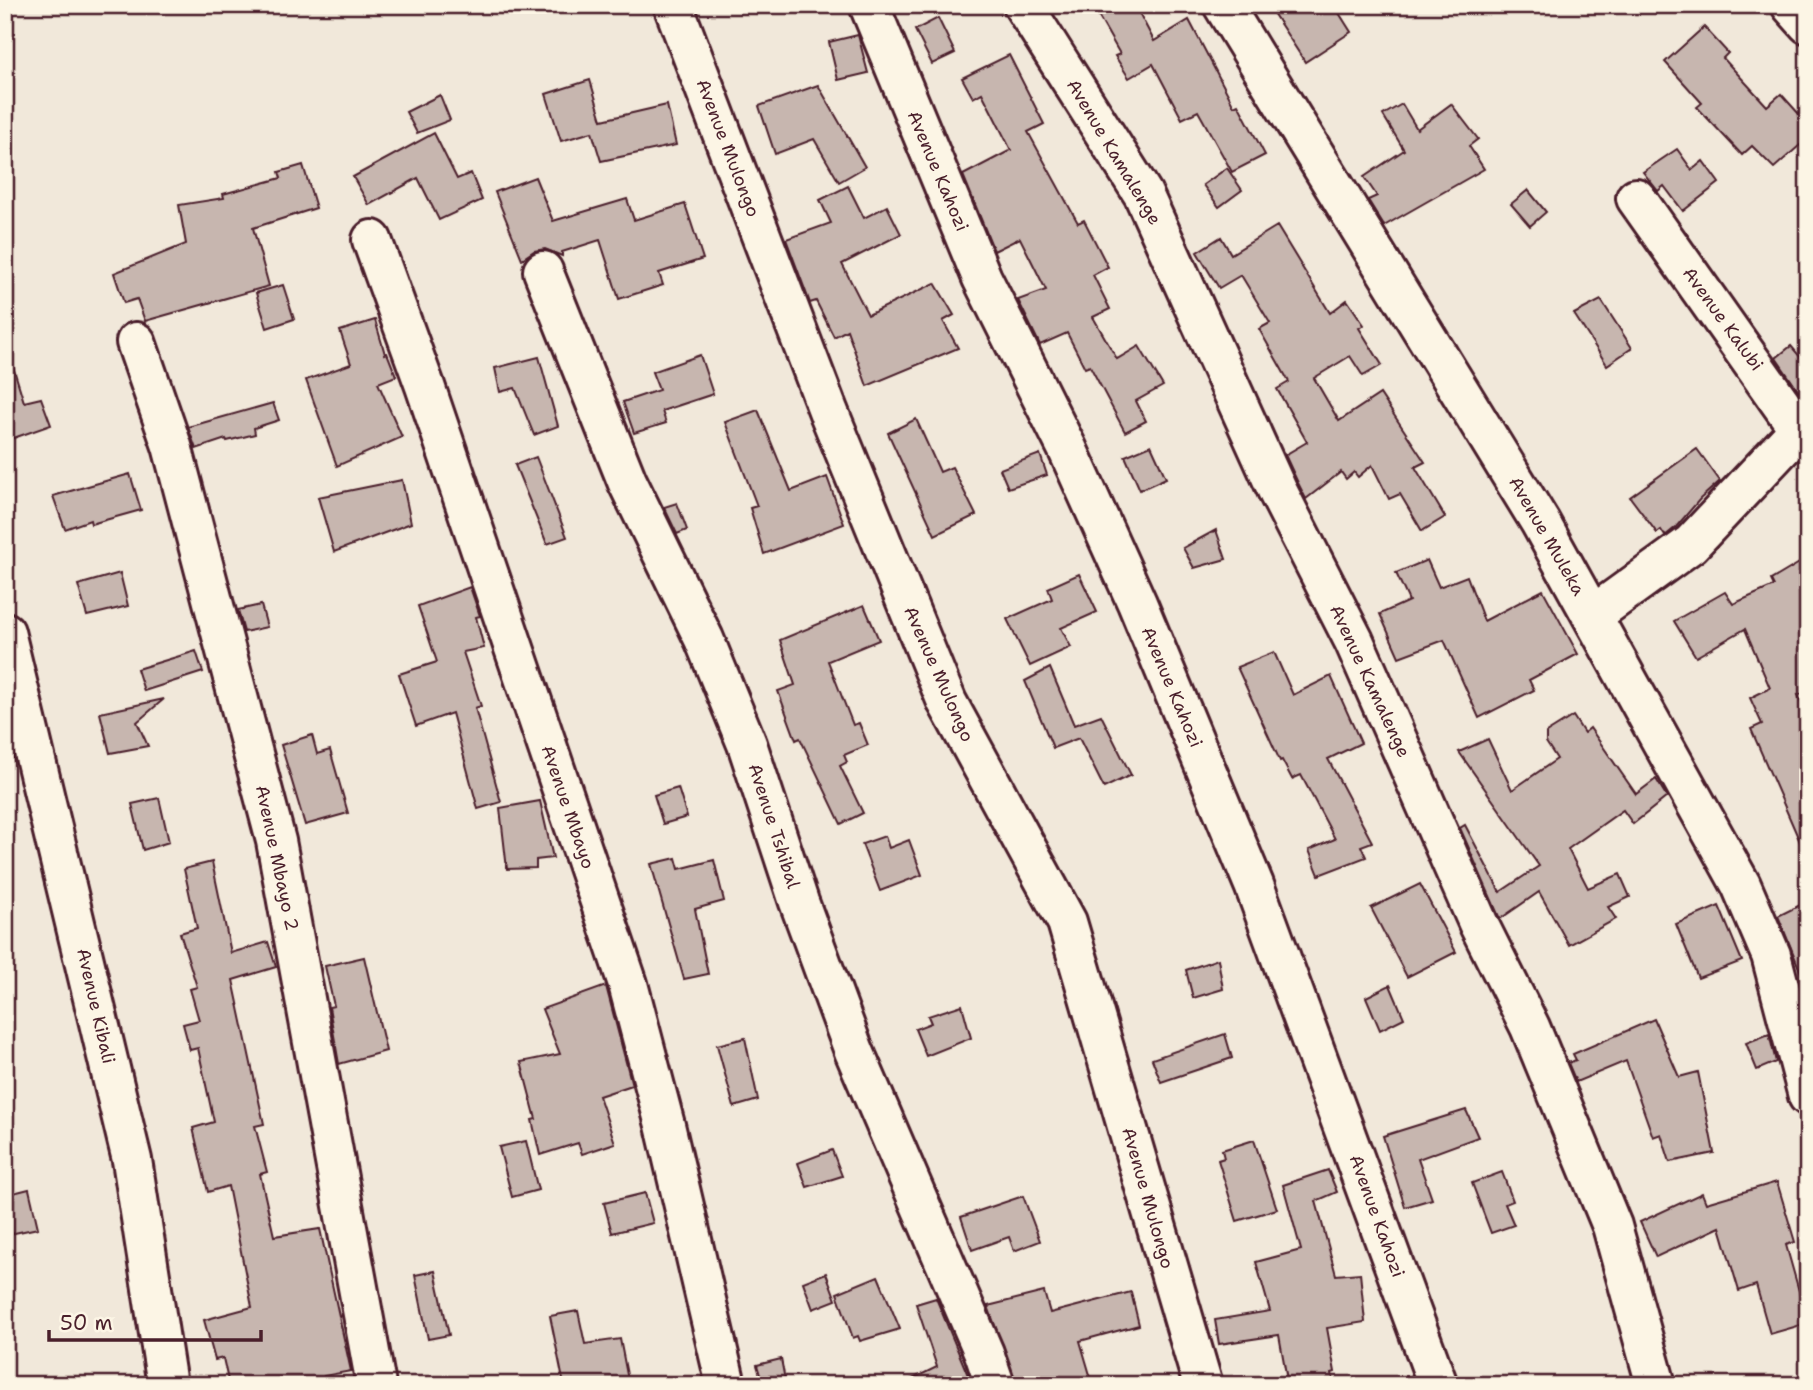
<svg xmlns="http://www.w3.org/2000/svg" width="1813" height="1390" font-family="'Shantell Sans',sans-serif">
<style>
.building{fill:#c7b6af;stroke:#4a1f2b;stroke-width:2}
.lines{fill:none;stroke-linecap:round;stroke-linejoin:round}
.minor-casing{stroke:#4a1f2b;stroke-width:44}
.minor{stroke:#fcf5e5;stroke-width:38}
.labels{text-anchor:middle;stroke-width:7;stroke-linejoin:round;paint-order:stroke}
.street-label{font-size:18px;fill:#4a1f2b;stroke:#fcf5e5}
</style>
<rect width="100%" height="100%" fill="#f1e8da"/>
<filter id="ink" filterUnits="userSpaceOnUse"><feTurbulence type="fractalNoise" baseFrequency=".0143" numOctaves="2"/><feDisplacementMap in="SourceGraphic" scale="14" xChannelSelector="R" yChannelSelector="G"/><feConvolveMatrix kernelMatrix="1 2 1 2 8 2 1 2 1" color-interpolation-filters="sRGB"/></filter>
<g filter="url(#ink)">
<g class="building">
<path d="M 1092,5 L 1135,5 L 1154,41 L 1189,20 L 1234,106 L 1238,104 L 1265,155 L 1232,172 L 1198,111 L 1182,119 L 1153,64 L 1129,78 L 1115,56 L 1120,54 Z"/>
<path d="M 1268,5 L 1334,5 L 1351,32 L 1305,62 Z"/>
<path d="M 938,18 L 955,53 L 932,64 L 915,30 Z"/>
<path d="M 1704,27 L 1728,53 L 1723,58 L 1767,106 L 1781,94 L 1808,124 L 1808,138 L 1774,168 L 1752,146 L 1742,155 L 1697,107 L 1702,103 L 1665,62 Z"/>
<path d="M 858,35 L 868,73 L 838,80 L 829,42 Z"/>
<path d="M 1009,55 L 1044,124 L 1028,132 L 1078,223 L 1084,220 L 1108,267 L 1093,275 L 1110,309 L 1093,317 L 1117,359 L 1139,346 L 1163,386 L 1136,401 L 1146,421 L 1125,432 L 1090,366 L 1085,368 L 1067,333 L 1040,345 L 1018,300 L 1046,290 L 1020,238 L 994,251 L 963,175 L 1011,150 L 982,93 L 973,98 L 962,78 Z"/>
<path d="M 590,80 L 602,120 L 667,105 L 676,145 L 601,161 L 592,132 L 561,141 L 546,94 Z"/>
<path d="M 818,85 L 865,167 L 839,182 L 814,139 L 775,154 L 759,106 Z"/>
<path d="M 440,95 L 450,120 L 417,133 L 406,112 Z"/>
<path d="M 1402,104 L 1417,129 L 1451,104 L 1478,139 L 1469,146 L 1484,169 L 1384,226 L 1368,200 L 1377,196 L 1364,177 L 1404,150 L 1383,115 Z"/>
<path d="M 434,133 L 457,179 L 471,173 L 482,200 L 439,220 L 418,178 L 369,205 L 353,177 Z"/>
<path d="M 1677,149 L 1692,170 L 1703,161 L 1719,183 L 1683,211 L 1664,186 L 1658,191 L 1643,172 Z"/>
<path d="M 303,165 L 316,208 L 253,228 L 269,286 L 145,321 L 137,299 L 124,303 L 114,273 L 186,244 L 179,205 L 224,198 L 223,194 L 281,178 L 279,172 Z"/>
<path d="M 1227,168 L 1242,190 L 1219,207 L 1203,185 Z"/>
<path d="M 535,177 L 553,221 L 627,199 L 634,220 L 685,204 L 703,259 L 659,273 L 663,285 L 619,299 L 600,240 L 562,252 L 562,256 L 545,249 L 534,251 L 522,259 L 495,192 Z"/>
<path d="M 848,186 L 864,218 L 887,206 L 901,234 L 842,264 L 868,315 L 935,283 L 954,315 L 943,321 L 958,348 L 867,386 L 847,330 L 834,337 L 816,301 L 810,303 L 786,239 L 831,223 L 820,200 Z"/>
<path d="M 1528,190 L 1546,212 L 1530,226 L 1511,204 Z"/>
<path d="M 1277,226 L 1330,313 L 1347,300 L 1364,325 L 1359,328 L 1382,365 L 1363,376 L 1350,356 L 1314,378 L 1339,421 L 1380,394 L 1425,462 L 1415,467 L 1445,517 L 1422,531 L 1400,494 L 1389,499 L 1372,465 L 1358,477 L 1354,472 L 1346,479 L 1341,472 L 1306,499 L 1298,483 L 1285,455 L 1307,442 L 1277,389 L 1289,382 L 1259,329 L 1270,323 L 1241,275 L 1219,288 L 1197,252 L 1221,237 L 1231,254 Z"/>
<path d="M 283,285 L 294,319 L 267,328 L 256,293 Z"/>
<path d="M 1601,300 L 1632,348 L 1607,365 L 1574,314 Z"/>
<path d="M 375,320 L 385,354 L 387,353 L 396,376 L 378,383 L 402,437 L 337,466 L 306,380 L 351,364 L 340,331 Z"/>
<path d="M 1791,346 L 1808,366 L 1808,399 L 1804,399 L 1776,358 Z"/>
<path d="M 700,355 L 713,394 L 662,411 L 666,423 L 634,433 L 623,402 L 659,390 L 652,372 Z"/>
<path d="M 539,357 L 558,426 L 534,435 L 515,388 L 500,392 L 495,368 Z"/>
<path d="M 11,360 L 24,402 L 41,398 L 51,425 L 5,441 L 5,361 Z"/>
<path d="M 273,403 L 279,420 L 254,428 L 255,434 L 227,441 L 226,439 L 196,449 L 188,427 Z"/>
<path d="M 758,410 L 791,491 L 827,477 L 844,524 L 764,554 L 750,508 L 757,506 L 725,422 Z"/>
<path d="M 916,419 L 940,472 L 952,467 L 976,515 L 935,535 L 888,433 Z"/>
<path d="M 1151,445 L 1166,478 L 1140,490 L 1125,456 Z"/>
<path d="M 1697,449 L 1720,481 L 1700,499 L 1676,527 L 1665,536 L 1661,530 L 1657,533 L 1630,497 Z"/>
<path d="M 1040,454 L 1047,475 L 1008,488 L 1000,469 Z"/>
<path d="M 536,457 L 567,537 L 547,544 L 515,465 Z"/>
<path d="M 130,474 L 141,510 L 91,524 L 90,520 L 65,529 L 53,496 Z"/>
<path d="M 402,480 L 411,523 L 334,552 L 318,497 Z"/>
<path d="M 677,503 L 687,530 L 677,534 L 664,507 Z"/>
<path d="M 1216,530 L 1226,559 L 1194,568 L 1183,548 Z"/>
<path d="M 1427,560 L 1439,587 L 1467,576 L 1484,621 L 1543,590 L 1578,654 L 1529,680 L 1534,690 L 1479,718 L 1444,640 L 1399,657 L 1380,614 L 1409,601 L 1396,573 Z"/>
<path d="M 1801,562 L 1808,573 L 1808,692 L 1798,695 L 1808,717 L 1807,858 L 1751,729 L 1762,724 L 1750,698 L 1770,688 L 1745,629 L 1696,657 L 1674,621 L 1725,592 L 1733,604 L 1774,586 L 1771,580 Z"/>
<path d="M 120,573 L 128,606 L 87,616 L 78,585 Z"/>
<path d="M 1079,574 L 1097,612 L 1061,628 L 1071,647 L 1030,666 L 1007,619 L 1052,599 L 1048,588 Z"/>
<path d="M 470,587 L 480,616 L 476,617 L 484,648 L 463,652 L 481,706 L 475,708 L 501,802 L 478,809 L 452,713 L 416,726 L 399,674 L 437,662 L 418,606 Z"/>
<path d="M 261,605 L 267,627 L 244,632 L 238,610 Z"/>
<path d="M 864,605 L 879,640 L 828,661 L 853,725 L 859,723 L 868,745 L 844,755 L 847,762 L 840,766 L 863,813 L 841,824 L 800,738 L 796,740 L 778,691 L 795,685 L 780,640 Z"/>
<path d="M 196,651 L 203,672 L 144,691 L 137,669 Z"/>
<path d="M 1274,652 L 1293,695 L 1331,676 L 1361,743 L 1328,759 L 1372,842 L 1361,846 L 1366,857 L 1319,875 L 1309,850 L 1335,839 L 1301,775 L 1292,779 L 1282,760 L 1280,761 L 1237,667 Z"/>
<path d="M 1050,668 L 1074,725 L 1101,715 L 1131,775 L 1104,788 L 1079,738 L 1053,748 L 1025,681 Z"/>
<path d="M 164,699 L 137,722 L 148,746 L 110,753 L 100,713 Z"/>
<path d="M 1573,716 L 1584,733 L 1590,728 L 1636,794 L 1656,779 L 1667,797 L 1633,824 L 1623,810 L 1568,849 L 1588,888 L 1620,874 L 1630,897 L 1608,907 L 1616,919 L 1569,945 L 1539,892 L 1500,919 L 1460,828 L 1465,825 L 1500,892 L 1539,866 L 1459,752 L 1488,739 L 1512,790 L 1557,759 L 1546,742 L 1546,733 Z"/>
<path d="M 312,735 L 317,754 L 330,750 L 348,813 L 305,825 L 281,745 Z"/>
<path d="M 678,788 L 687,817 L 663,824 L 654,795 Z"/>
<path d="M 159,798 L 169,842 L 143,850 L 132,804 Z"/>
<path d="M 540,801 L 553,858 L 536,860 L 536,868 L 507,869 L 500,808 Z"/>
<path d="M 885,836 L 889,848 L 909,840 L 922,875 L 880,891 L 862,844 Z"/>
<path d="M 676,858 L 679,869 L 714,860 L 724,901 L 695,909 L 708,974 L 684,979 L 651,864 Z"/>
<path d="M 212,862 L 231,953 L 268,942 L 276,967 L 233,980 L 264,1124 L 255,1126 L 267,1172 L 260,1174 L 274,1236 L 320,1229 L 351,1371 L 324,1376 L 327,1385 L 229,1385 L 223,1358 L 215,1360 L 204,1320 L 252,1307 L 228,1186 L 208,1192 L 193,1128 L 214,1122 L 198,1048 L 190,1050 L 183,1024 L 199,1020 L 190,989 L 197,987 L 180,933 L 197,928 L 184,869 Z"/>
<path d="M 1420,884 L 1456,952 L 1407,977 L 1371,908 Z"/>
<path d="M 1808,901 L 1808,990 L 1778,916 Z"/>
<path d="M 1719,906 L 1742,961 L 1698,978 L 1676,924 Z"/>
<path d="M 364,957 L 386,1051 L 339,1064 L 329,1007 L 334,1006 L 325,966 Z"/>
<path d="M 1218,959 L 1223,989 L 1193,998 L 1186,970 Z"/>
<path d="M 1390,985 L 1404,1018 L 1380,1030 L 1366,997 Z"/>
<path d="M 606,986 L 632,1085 L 599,1096 L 615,1143 L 582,1154 L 578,1143 L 540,1155 L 532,1120 L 536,1119 L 521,1062 L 560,1054 L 542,1009 Z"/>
<path d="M 962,1005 L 971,1038 L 926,1056 L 915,1029 L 931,1023 L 928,1016 Z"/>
<path d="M 1654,1019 L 1679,1077 L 1698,1072 L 1714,1153 L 1670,1162 L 1661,1134 L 1653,1137 L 1626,1061 L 1576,1082 L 1568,1063 L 1576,1060 L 1573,1054 Z"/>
<path d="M 1225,1034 L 1232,1058 L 1161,1082 L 1152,1059 Z"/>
<path d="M 1769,1034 L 1776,1062 L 1757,1070 L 1746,1043 Z"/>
<path d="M 745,1038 L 758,1100 L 734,1107 L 717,1045 Z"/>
<path d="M 1466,1110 L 1478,1137 L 1418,1159 L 1432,1199 L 1405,1207 L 1383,1136 Z"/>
<path d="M 1254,1140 L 1277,1209 L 1237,1221 L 1218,1160 L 1224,1158 L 1222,1150 Z"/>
<path d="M 526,1141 L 538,1190 L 512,1197 L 499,1147 Z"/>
<path d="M 832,1150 L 842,1176 L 807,1187 L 798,1163 Z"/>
<path d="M 1328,1170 L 1337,1192 L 1316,1201 L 1336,1275 L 1360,1273 L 1365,1322 L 1327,1328 L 1335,1372 L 1332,1373 L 1334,1385 L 1288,1385 L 1279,1335 L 1219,1344 L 1215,1320 L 1270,1311 L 1256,1262 L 1301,1250 L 1283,1185 Z"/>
<path d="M 1502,1172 L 1513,1201 L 1505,1204 L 1514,1225 L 1491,1233 L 1472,1183 Z"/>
<path d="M 1777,1182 L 1795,1242 L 1786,1245 L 1808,1323 L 1770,1334 L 1756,1285 L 1739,1291 L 1720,1227 L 1656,1257 L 1640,1222 L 1702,1193 L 1706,1203 Z"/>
<path d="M 29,1189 L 38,1228 L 5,1235 L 5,1195 Z"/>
<path d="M 645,1193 L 653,1223 L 612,1233 L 604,1203 Z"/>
<path d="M 1023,1196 L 1040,1241 L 1014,1251 L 1009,1237 L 972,1250 L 961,1217 Z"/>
<path d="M 435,1271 L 449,1335 L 428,1339 L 415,1275 Z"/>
<path d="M 826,1273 L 836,1300 L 813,1309 L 803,1282 Z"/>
<path d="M 878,1276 L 900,1329 L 860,1341 L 858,1336 L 853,1338 L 837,1293 Z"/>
<path d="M 1044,1292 L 1050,1313 L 1131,1292 L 1139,1325 L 1080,1341 L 1093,1385 L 1016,1385 L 988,1306 Z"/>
<path d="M 936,1298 L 972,1385 L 900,1385 L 937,1367 L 916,1304 Z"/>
<path d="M 578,1311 L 585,1344 L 620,1339 L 629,1385 L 564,1385 L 550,1316 Z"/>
<path d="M 781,1359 L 786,1385 L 763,1385 L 757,1365 Z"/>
</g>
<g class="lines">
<g class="minor-casing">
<g id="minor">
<path d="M 673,5 L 829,413 L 947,702 L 1067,922 L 1203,1385"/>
<path d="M 869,5 L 982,278 L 1067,448 L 1137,603 L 1254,885 L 1438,1385"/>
<path d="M 1023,5 L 1143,194 L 1278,492 L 1354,641 L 1479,925 L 1530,1027 L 1612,1226 L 1656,1385"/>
<path d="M 1223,5 L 1540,522 L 1741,885 L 1771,955 L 1808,1096"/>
<path d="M 1791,5 L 1808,24"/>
<path d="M 1636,198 L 1808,442"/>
<path d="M 372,240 L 425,386 L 628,984 L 665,1125 L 726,1385"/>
<path d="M 543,271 L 627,481 L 704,639 L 747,744 L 799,902 L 854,1051 L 984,1353 L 995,1385"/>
<path d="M 136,342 L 172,446 L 276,841 L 376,1385"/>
<path d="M 1593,615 L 1691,544 L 1808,420"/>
<path d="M 5,632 L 132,1160 L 167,1385"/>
</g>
</g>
<use href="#minor" class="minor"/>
</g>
</g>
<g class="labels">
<g class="street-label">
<text transform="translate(728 148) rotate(69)" y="6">Avenue Mulongo</text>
<text transform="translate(1114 152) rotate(59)" y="6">Avenue Kamalenge</text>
<text transform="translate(938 171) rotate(67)" y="6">Avenue Kahozi</text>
<text transform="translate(1723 319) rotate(54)" y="6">Avenue Kalubi</text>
<text transform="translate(1547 536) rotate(60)" y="6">Avenue Muleka</text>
<text transform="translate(939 674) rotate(66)" y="6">Avenue Mulongo</text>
<text transform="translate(1370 681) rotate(65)" y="6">Avenue Kamalenge</text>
<text transform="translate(1172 687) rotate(67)" y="6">Avenue Kahozi</text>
<text transform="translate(568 807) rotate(71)" y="6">Avenue Mbayo</text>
<text transform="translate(774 826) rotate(72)" y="6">Avenue Tshibal</text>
<text transform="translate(277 858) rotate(78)" y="6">Avenue Mbayo 2</text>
<text transform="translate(96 1006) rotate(77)" y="6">Avenue Kibali</text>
<text transform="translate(1148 1198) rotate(74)" y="6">Avenue Mulongo</text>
<text transform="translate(1377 1216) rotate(70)" y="6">Avenue Kahozi</text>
</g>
</g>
<rect width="1813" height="1390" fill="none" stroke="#fcf5e5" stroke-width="28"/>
<rect x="14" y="14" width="1785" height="1362" fill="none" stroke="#4a1f2b" stroke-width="2.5" filter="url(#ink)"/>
<path d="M49 1330v10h212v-10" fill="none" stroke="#4a1f2b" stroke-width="3.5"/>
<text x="60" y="1330" font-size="21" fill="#4a1f2b" stroke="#fcf5e5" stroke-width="5" paint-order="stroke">50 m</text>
</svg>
